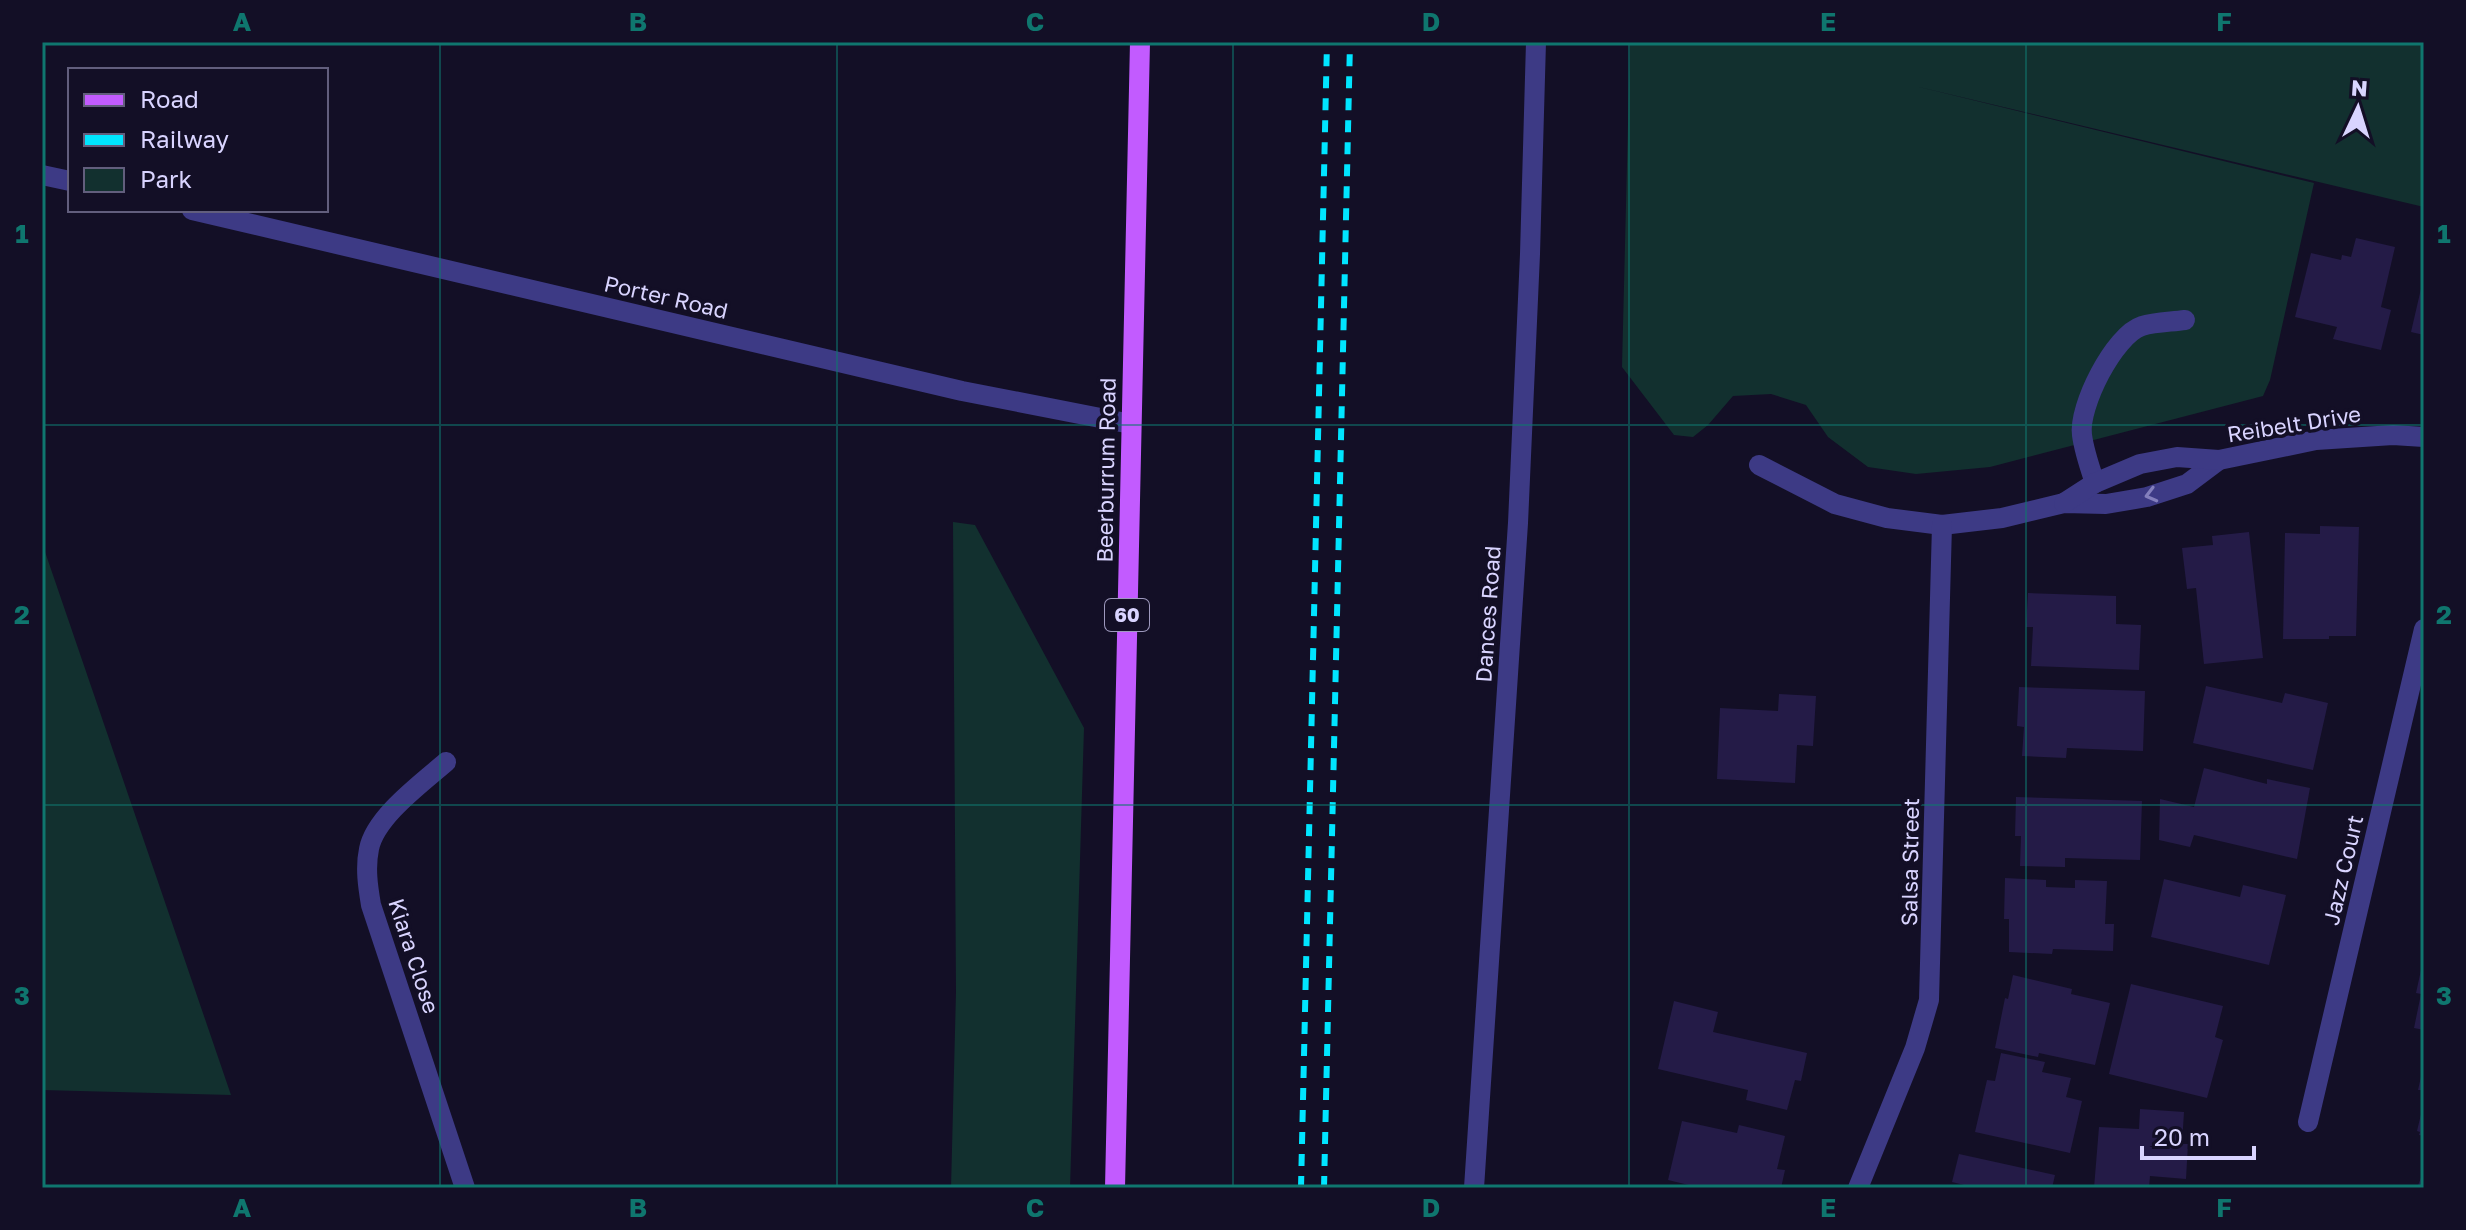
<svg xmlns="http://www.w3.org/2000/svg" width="2466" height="1230" font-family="'Golos Text',sans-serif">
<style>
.green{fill:#12302f}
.building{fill:#241b47}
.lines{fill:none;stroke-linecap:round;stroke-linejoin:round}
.minor{stroke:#3d3a85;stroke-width:20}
.major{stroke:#c25bff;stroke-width:20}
.rail{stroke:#00e5ff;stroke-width:6;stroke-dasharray:12 10;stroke-linecap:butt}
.oneway{stroke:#837fbc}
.grid{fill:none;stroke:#0f766e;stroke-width:2;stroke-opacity:0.55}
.labels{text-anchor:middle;stroke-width:7;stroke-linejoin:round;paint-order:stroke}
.shield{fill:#130f26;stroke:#9e99be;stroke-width:2}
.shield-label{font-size:20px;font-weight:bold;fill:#d9d4ff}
.street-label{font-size:22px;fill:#d9d4ff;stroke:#130f26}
.neatline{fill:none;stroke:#0f766e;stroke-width:3}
.grid-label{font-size:26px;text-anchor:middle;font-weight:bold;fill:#0f766e}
</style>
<rect width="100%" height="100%" fill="#130f26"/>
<g class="green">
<path d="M 1630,42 L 2424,42 L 2424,207 L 1915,86 L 2314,183 L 2270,380 L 2263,396 L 1990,467 L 1916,474 L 1868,467 L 1828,437 L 1806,405 L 1771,394 L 1733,396 L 1708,425 L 1693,437 L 1674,435 L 1622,367 Z"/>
<path d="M 953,522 L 975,525 L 1084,728 L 1070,1188 L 951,1188 L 956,992 Z"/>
<path d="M 42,543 L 231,1095 L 42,1090 Z"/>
</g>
<g class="building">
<path d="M 2356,238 L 2395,247 L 2381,307 L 2391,310 L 2381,350 L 2333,339 L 2337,327 L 2295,317 L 2311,253 L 2341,260 L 2342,255 L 2351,257 Z"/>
<path d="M 2423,280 L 2424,280 L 2424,335 L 2411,332 Z"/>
<path d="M 2320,526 L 2359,527 L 2356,636 L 2329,636 L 2329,639 L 2283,639 L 2285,533 L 2320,534 Z"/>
<path d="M 2249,532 L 2263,658 L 2204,664 L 2196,588 L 2187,589 L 2182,548 L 2213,545 L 2212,536 Z"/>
<path d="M 2028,593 L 2116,596 L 2116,624 L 2141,625 L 2139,670 L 2031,666 L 2033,627 L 2026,627 Z"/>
<path d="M 2206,686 L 2282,703 L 2285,693 L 2328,703 L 2313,770 L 2193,743 Z"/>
<path d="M 2019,687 L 2145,691 L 2143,751 L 2067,748 L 2066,758 L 2022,756 L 2024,727 L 2017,726 Z"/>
<path d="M 1779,694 L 1816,696 L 1813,746 L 1797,745 L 1795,783 L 1717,779 L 1720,708 L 1778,711 Z"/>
<path d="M 2204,768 L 2267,784 L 2267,779 L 2310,788 L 2297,859 L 2194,835 L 2190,847 L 2159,840 L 2160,799 L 2194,807 Z"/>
<path d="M 2016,797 L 2142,801 L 2140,860 L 2065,858 L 2065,867 L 2020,866 L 2021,836 L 2015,836 Z"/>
<path d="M 2005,878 L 2046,880 L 2046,887 L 2075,888 L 2075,880 L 2107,881 L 2105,924 L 2114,924 L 2113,951 L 2053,949 L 2052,954 L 2009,952 L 2009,919 L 2004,919 Z"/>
<path d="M 2164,879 L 2240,897 L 2243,885 L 2286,895 L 2269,965 L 2151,937 Z"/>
<path d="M 2423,961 L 2424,961 L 2424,1030 L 2414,1028 L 2421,994 L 2416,993 Z"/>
<path d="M 2013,975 L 2072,989 L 2071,994 L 2110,1003 L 2095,1065 L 2039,1053 L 2038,1057 L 1995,1048 L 2005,998 L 2008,999 Z"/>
<path d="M 2131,984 L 2223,1006 L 2215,1037 L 2223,1040 L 2207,1098 L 2109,1074 Z"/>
<path d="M 1674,1001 L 1718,1012 L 1713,1032 L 1807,1053 L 1801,1081 L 1795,1080 L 1787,1110 L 1746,1100 L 1748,1090 L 1658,1069 Z"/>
<path d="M 2001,1053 L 2045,1062 L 2042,1072 L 2071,1078 L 2066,1097 L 2082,1101 L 2070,1153 L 1975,1132 L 1987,1080 L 1995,1081 Z"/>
<path d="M 2423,1068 L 2424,1068 L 2424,1098 L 2421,1097 L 2422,1090 L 2418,1090 Z"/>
<path d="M 2423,1106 L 2424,1106 L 2424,1136 L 2419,1135 L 2420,1132 L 2417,1131 Z"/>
<path d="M 2140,1109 L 2184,1112 L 2182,1144 L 2188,1144 L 2186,1179 L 2150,1176 L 2149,1188 L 2094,1188 L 2099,1127 L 2139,1129 Z"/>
<path d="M 1682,1121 L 1737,1133 L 1739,1125 L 1785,1136 L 1777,1169 L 1785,1170 L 1781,1188 L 1701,1188 L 1668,1180 Z"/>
<path d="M 1959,1154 L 2055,1175 L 2052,1188 L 1968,1188 L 1968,1186 L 1952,1182 Z"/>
<path d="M 2424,1170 L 2424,1188 L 2417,1188 Z"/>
</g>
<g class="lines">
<g class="minor">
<path d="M 42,175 L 70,181"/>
<path d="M 192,210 L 962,391 L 1131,424"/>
<path d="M 1759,465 L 1835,504 L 1887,518 L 1942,525 L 2002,518 L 2064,503 L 2106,504 L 2147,497 L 2187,484 L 2219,460"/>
<path d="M 2095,483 C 2090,468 2084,451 2082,435 C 2078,407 2114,335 2142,326 C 2155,322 2171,322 2185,320"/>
<path d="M 2064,503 L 2095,483 L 2140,464 L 2177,457 L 2219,460 L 2316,440 L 2393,435 L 2424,437"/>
<path d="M 446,762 C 422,783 375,817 369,849 C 365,868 368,887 371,905 L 465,1188"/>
<path d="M 2308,1122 L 2424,629"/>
<path d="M 1474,1188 L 1518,523 L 1530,254 L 1536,42"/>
<path d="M 1858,1188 L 1915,1048 L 1929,1000 L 1942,525"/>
</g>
<path class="major" d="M 1115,1188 L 1140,42"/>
<g class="rail">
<path d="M 1301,1188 L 1327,42"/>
<path d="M 1324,1188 L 1350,42"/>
</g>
</g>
<defs><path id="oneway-chevron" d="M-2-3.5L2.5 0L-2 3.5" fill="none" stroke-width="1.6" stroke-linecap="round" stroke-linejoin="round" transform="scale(2)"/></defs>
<use class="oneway" href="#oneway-chevron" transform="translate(2151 495) rotate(165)"/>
<path class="grid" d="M 440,42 L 440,1188M 837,42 L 837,1188M 1233,42 L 1233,1188M 1629,42 L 1629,1188M 2026,42 L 2026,1188M 42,425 L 2424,425M 42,805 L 2424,805"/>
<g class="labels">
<rect class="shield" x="1105" y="599" width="44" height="32" rx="6"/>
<g class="shield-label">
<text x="1127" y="622">60</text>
</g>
<g class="street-label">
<text transform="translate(666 297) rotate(13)" y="8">Porter Road</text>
<text transform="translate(2294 424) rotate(-9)" y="8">Reibelt Drive</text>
<text transform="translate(1106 470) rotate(-89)" y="8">Beerburrum Road</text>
<text transform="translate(1488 614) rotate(-86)" y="8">Dances Road</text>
<text transform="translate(1910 862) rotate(-89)" y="8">Salsa Street</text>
<text transform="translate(2343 870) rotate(-77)" y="8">Jazz Court</text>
<text transform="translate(414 956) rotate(72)" y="8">Kiara Close</text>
</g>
</g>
<rect width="2466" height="1230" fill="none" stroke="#130f26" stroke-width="88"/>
<rect x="68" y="68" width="260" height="144" fill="#130f26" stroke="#625e7d" stroke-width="2"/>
<rect x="84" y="94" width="40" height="12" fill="#c25bff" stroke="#625e7d" stroke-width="2"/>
<text x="140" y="108" font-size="24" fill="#d9d4ff">Road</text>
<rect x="84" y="134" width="40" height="12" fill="#00e5ff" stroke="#625e7d" stroke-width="2"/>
<text x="140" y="148" font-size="24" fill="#d9d4ff">Railway</text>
<rect x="84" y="168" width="40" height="24" fill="#12302f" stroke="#625e7d" stroke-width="2"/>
<text x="140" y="188" font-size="24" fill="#d9d4ff">Park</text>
<g transform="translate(2358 108) rotate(4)" stroke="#130f26" stroke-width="6" paint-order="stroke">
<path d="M0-6L14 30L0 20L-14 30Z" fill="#d9d4ff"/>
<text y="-12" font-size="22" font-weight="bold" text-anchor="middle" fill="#d9d4ff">N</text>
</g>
<path d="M2142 1146v12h112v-12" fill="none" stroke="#d9d4ff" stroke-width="4"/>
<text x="2154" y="1146" font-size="24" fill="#d9d4ff" stroke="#130f26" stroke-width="6" paint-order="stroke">20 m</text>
<rect x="44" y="44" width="2378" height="1142" class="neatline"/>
<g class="grid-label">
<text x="242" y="31">A</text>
<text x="638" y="31">B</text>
<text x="1035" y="31">C</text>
<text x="1431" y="31">D</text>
<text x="1828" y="31">E</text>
<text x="2224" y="31">F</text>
<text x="22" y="243">1</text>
<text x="2444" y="243">1</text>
<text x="22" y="624">2</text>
<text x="2444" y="624">2</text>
<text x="22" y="1005">3</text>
<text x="2444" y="1005">3</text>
<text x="242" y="1217">A</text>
<text x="638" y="1217">B</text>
<text x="1035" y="1217">C</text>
<text x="1431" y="1217">D</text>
<text x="1828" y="1217">E</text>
<text x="2224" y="1217">F</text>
</g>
</svg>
